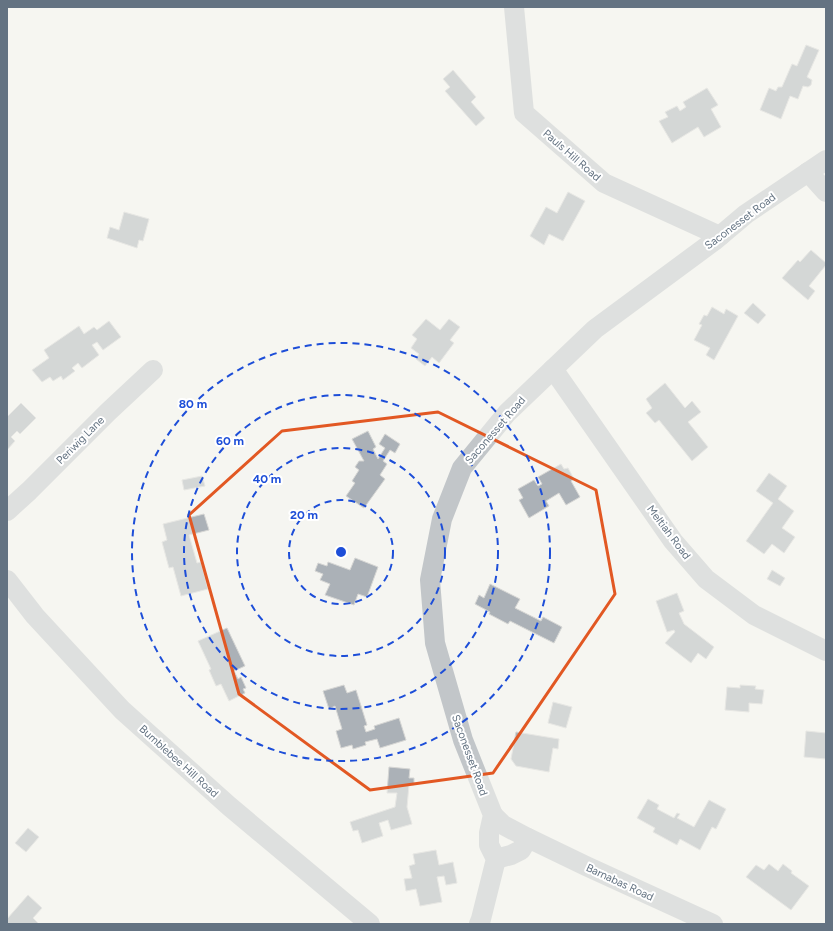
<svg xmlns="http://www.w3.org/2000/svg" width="833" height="931" font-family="Figtree,sans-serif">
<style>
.building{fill:#abb1b7;stroke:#d6d6d4}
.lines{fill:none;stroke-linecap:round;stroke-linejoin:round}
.street{stroke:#c2c6c9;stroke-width:20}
.marked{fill:none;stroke:#e25823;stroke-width:3;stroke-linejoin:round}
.ring{fill:none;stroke:#1d4ed8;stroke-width:2;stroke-dasharray:7 5}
.labels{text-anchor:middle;stroke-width:4;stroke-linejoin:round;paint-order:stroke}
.street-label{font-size:11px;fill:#647382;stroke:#fff}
.centre{fill:#1d4ed8;stroke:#fff;stroke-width:2}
.ring-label{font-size:12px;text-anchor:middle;font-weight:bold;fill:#1d4ed8;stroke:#fff;stroke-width:4;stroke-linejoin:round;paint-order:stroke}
</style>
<rect width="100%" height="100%" fill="#f5f5f1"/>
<g class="building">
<path d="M 806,45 L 819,50 L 807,77 L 812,80 L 811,85 L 808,87 L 803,86 L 798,99 L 790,96 L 781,119 L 760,110 L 769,88 L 776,91 L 778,87 L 782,87 L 792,64 L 797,66 Z"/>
<path d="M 453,70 L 476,97 L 471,102 L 485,118 L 476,126 L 445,91 L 450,87 L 443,79 Z"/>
<path d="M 707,88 L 718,105 L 711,109 L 721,127 L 704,137 L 698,127 L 672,143 L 659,121 L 668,117 L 665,112 L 677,106 L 680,111 L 686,107 L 683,102 Z"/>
<path d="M 568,192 L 585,201 L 563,241 L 549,234 L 544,245 L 530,236 L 546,207 L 557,213 Z"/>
<path d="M 124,212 L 149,219 L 143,241 L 139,240 L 137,248 L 107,238 L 110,227 L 119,230 Z"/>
<path d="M 811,250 L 826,263 L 826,265 L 809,286 L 815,291 L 808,300 L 782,278 L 798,260 L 800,262 Z"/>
<path d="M 753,303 L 766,315 L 758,324 L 744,313 Z"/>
<path d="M 712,307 L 724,314 L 726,309 L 738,316 L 714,360 L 706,355 L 710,348 L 694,340 L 702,325 L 699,324 L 704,315 L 707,316 Z"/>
<path d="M 426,319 L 440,330 L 449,319 L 460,327 L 450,340 L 454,343 L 439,363 L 432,357 L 425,366 L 416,359 L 419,354 L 411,348 L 417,339 L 412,335 Z"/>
<path d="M 109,321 L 121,337 L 103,350 L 97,342 L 92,345 L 99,355 L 82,368 L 78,363 L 72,368 L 75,371 L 63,380 L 61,376 L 53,381 L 50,377 L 42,382 L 32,370 L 49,358 L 44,350 L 79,326 L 84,334 L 94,327 L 97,330 Z"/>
<path d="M 665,383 L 685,408 L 692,401 L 701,412 L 688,422 L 708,447 L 692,461 L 659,420 L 655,423 L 646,413 L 652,408 L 646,399 Z"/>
<path d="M 21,403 L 36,418 L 20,434 L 17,431 L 11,437 L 15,441 L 7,450 L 7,417 Z"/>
<path d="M 368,431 L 376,447 L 373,449 L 378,459 L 385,448 L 379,444 L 385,434 L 400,444 L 395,453 L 390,450 L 383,461 L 387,464 L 380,475 L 385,479 L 364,508 L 346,496 L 355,483 L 352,481 L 359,470 L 355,467 L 359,461 L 364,461 L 352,439 Z"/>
<path d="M 561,464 L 564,469 L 568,468 L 574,479 L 571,481 L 580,497 L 566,505 L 559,493 L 546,501 L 549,506 L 529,518 L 519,500 L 523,498 L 518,489 L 534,480 L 538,486 L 542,484 L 538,477 Z"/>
<path d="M 769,473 L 787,486 L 778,499 L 794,511 L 782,528 L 795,537 L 784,553 L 772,544 L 764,554 L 746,541 L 773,503 L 756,491 Z"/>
<path d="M 202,476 L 205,486 L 184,490 L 182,480 Z"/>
<path d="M 204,514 L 209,530 L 189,535 L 197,563 L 201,562 L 208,589 L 181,596 L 173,567 L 169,568 L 162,542 L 167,540 L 163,524 Z"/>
<path d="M 355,558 L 378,567 L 367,597 L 358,594 L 354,605 L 325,595 L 330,584 L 320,580 L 323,574 L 315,571 L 318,563 L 327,566 L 328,562 L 350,570 Z"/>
<path d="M 772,570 L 785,578 L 780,586 L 767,579 Z"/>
<path d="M 490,584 L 520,599 L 515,608 L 541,621 L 543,617 L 562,627 L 554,643 L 510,621 L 508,624 L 489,614 L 490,612 L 475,604 L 479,595 L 484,598 Z"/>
<path d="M 677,593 L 684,611 L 679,613 L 684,624 L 714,647 L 706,659 L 698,653 L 691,663 L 665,643 L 675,632 L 674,630 L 667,632 L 656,601 Z"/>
<path d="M 227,628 L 245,666 L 234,671 L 238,679 L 241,677 L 246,688 L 243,689 L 245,693 L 229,701 L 221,684 L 216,686 L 209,670 L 211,669 L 198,641 Z"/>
<path d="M 344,685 L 347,693 L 356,690 L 367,725 L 364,726 L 366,732 L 375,729 L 374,726 L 399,718 L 406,740 L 380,748 L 377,739 L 365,742 L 366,745 L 353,749 L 352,745 L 341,748 L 336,731 L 342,729 L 335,706 L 329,709 L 323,691 Z"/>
<path d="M 740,685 L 756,686 L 755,689 L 764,690 L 762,704 L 749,703 L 749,712 L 725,710 L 727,687 L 740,688 Z"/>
<path d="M 553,702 L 572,707 L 566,728 L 548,723 Z"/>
<path d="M 806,731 L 826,733 L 826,759 L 804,757 Z"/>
<path d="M 516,732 L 559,739 L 558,749 L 553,748 L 549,772 L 516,766 L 511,759 Z"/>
<path d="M 389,767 L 410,769 L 409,778 L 414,778 L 414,785 L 409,785 L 407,807 L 412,824 L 391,830 L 388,820 L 379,823 L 383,836 L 362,843 L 358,830 L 353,831 L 350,822 L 395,807 L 397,793 L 387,793 Z"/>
<path d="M 648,799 L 659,805 L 657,809 L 674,818 L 677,813 L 680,814 L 677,818 L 694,827 L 709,800 L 726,809 L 716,829 L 712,827 L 700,850 L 680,839 L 677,845 L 653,832 L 655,828 L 637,818 Z"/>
<path d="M 28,828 L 39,837 L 26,852 L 15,843 Z"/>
<path d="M 436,850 L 439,865 L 453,862 L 457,883 L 446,885 L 444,876 L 437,877 L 442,902 L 420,906 L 416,889 L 406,891 L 404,879 L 412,878 L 409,866 L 415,864 L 413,854 Z"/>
<path d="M 769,864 L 778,871 L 783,864 L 792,871 L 791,873 L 809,886 L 791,910 L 746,877 L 756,865 L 764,870 Z"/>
<path d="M 28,895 L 42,908 L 33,918 L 39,924 L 7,924 L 7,919 Z"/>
</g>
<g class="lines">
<g class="street">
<path d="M 514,7 L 524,113 L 604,183 L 720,236"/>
<path d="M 808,172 L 826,192"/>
<path d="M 553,369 L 673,541 L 706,579 L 754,615 L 826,651"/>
<path d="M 7,511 L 29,491 L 108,412 L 153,370"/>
<path d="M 7,580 L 35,616 L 122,710 L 229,806 L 370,924"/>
<path d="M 493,815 L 503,825 L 528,838"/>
<path d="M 496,859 L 511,855 L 521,850 L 528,838 L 586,866 L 713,924"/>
<path d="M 479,924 L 481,919 L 496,859 L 489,845 L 489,833 L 493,815 L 463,740 L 435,643 L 430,580 L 442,519 L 462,468 L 507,413 L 595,329 L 714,241 L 746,214 L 826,160"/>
</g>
</g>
<path d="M0 0H833V931H0ZM 438,412 L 596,490 L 615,594 L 493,773 L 370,790 L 239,694 L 189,515 L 282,431 Z" fill="#f5f5f1" fill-opacity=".55" fill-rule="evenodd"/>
<path class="marked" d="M 438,412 L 596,490 L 615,594 L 493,773 L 370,790 L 239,694 L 189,515 L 282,431 Z"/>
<g class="ring">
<circle cx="341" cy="552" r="52"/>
<circle cx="341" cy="552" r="104"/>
<circle cx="341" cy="552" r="157"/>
<circle cx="341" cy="552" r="209"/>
</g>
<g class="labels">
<g class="street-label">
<text transform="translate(572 155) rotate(41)" y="4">Pauls Hill Road</text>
<text transform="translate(740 221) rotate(-37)" y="4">Saconesset Road</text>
<text transform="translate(495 430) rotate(-49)" y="4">Saconesset Road</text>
<text transform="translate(80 440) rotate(-45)" y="4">Periwig Lane</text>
<text transform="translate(669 532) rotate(53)" y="4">Meltiah Road</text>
<text transform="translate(470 755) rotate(70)" y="4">Saconesset Road</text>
<text transform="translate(179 761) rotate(42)" y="4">Bumblebee Hill Road</text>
<text transform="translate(620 882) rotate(25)" y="4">Barnabas Road</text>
</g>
</g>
<circle cx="341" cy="552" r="6" class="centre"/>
<g class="ring-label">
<text x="193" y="408">80 m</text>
<text x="230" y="445">60 m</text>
<text x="267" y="483">40 m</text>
<text x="304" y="519">20 m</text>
</g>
<rect width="833" height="931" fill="none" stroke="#647382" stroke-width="16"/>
</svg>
